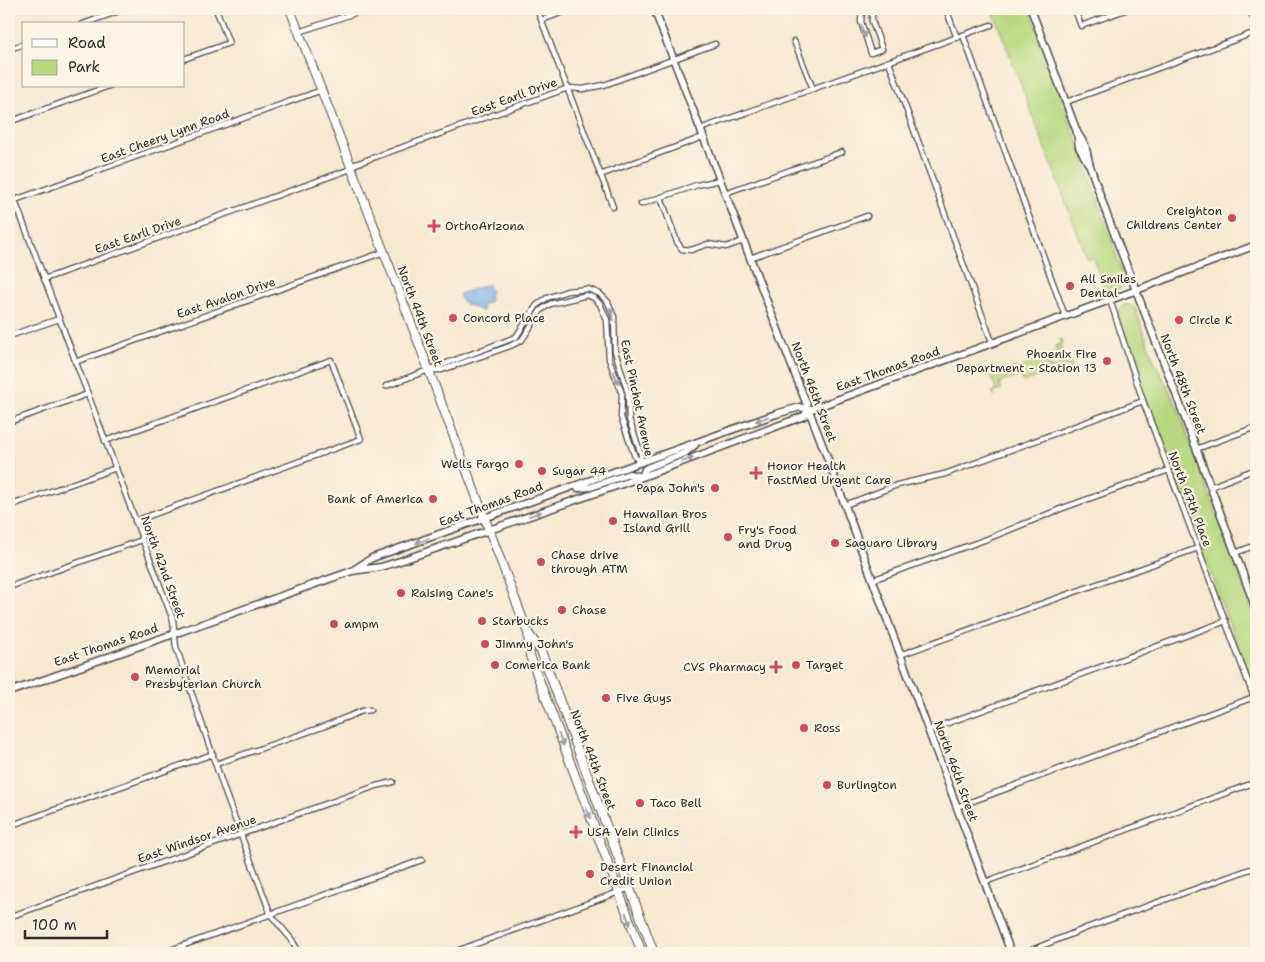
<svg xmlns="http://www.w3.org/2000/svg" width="1265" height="962" font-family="'Shantell Sans',sans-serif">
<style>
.green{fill:#b7d87f;stroke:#718255}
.water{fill:#7aafe8;stroke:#526d8a}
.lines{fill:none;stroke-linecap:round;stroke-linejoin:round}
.street-casing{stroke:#4a4744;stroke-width:7}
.secondary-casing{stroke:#4a4744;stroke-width:9}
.primary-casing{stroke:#4a4744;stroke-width:10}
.street{stroke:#fff;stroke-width:4.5}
.secondary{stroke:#fff;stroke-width:6}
.primary{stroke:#fff;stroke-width:8}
.oneway{fill:#a0a0a0}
.poi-dot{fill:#d1495b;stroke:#fcf5e5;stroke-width:2}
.labels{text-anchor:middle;stroke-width:4.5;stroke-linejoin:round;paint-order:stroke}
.street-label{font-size:12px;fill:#2b2b2b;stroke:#fcf5e5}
.poi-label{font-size:12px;fill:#2b2b2b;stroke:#fcf5e5;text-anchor:start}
</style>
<rect width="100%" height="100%" fill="#fcf5e5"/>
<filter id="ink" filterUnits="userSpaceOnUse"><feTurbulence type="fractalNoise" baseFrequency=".02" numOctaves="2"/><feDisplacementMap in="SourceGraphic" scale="10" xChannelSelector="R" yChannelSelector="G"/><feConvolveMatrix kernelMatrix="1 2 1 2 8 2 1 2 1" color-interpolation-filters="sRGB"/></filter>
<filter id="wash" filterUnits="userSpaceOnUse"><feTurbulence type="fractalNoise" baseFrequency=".0096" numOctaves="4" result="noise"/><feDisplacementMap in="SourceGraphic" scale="20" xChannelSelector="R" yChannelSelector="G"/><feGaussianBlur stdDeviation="1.12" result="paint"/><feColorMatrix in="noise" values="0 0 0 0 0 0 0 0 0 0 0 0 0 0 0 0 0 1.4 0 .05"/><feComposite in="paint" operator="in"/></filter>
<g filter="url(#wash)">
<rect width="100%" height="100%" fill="#f8e8d0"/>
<g class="green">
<path d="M 992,9 L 1030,9 L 1086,165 L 1125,281 L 1121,288 L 1108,293 L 1103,288 L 1093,257 L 1087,258 Z"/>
<path d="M 1128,304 L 1135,308 L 1153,358 L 1177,406 L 1256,620 L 1256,696 L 1134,369 L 1118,315 C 1118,307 1121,306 1128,304 Z"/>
<path d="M 1060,339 L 1062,339 L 1063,343 L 1060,345 L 1062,352 L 1059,353 L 1059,354 L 1047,359 L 1050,369 L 1064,364 L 1061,355 L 1063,355 L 1067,365 L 1071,364 L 1072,369 L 1071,369 L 1069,366 L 1023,382 L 1020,376 L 999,383 L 1001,390 L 994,392 L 995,396 L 994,396 L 993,392 L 996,390 L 989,370 L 985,371 L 984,367 L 986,370 L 992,368 L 995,374 L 1016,367 L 1017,369 L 1028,365 L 1028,363 L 1057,352 L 1055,346 L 1061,343 Z"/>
</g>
<path class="water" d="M 488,284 L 491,292 L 489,295 L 491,298 L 488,304 L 484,303 L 482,306 L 483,311 L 481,311 L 462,302 L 459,294 Z"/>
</g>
<g filter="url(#ink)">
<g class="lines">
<g class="street-casing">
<g id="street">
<path d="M 537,9 L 613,207"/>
<path d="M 862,9 L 861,22 L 871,53 L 882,49 L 872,21 L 872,9"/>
<path d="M 946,9 L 957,38"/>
<path d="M 1075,9 L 1081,26 L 1128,9"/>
<path d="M 1250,9 L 1256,24"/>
<path d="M 542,20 L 571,9"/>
<path d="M 83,24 L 125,9"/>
<path d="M 299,32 L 366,9"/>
<path d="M 963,35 L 1065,316"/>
<path d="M 794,41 L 813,89"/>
<path d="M 9,49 L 24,44"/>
<path d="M 184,59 L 229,43 L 216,9"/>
<path d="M 889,62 L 992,342"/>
<path d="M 1066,102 L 1256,32"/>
<path d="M 9,122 L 109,86"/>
<path d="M 700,129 L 991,25"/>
<path d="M 350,166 L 568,88 L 583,89 L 604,85 L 715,44"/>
<path d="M 600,175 L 703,137"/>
<path d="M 9,185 L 173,620 L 176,647 L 226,795 L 271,915 L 292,940 L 299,953"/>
<path d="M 725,193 L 842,152"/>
<path d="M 661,198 L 677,242 L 682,249 L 691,250 L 708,244 L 726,247 L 743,241"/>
<path d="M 15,200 L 322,90"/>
<path d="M 641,204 L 697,185 L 720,180"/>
<path d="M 750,258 L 867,216"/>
<path d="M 44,279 L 351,169"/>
<path d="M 1110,300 L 1143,401 L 1256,703"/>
<path d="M 9,336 L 59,319"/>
<path d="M 75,362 L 384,252"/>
<path d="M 432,370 L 442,370 L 510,346 L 522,340 L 541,310 L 550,304 L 587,295 L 594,298 L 600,304 L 607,320 L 609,359 L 622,394 L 621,417 L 635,457 L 641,463"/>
<path d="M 386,386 L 516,337 L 537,305 L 547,298 L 567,291 L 588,289 L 600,294 L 608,302 L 614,317 L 615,351 L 628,393 L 629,419 L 641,454 L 641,463"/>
<path d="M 9,422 L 88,394"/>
<path d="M 105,441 L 331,360 L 361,439 L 135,521"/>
<path d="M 1196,449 L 1256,427"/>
<path d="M 1210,487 L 1256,469"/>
<path d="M 845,505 L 897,485 L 945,474 L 1143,401"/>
<path d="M 9,506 L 116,468"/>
<path d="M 1235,553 L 1256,545"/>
<path d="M 872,580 L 987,539 L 1063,508 L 1169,470"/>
<path d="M 9,587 L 142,540"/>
<path d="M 900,655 C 999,618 1099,584 1198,548"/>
<path d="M 929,730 L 1226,621"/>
<path d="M 216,764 L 325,726 L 362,711 L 370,710"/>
<path d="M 957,807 L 1254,697"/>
<path d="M 9,826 L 213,754"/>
<path d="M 985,882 L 1256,782"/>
<path d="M 9,917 L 376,786 L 393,782"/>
<path d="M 162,953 L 422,860"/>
<path d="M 451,953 L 630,888"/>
<path d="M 1024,953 L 1089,927 L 1256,867"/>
</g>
</g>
<g class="secondary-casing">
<g id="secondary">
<path d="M 654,9 L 827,457 L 1011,953"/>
<path d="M 1031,9 L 1077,132 L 1079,147 L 1088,163"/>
<path d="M 1077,132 L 1085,145 L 1090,166 L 1107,215 L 1176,394 L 1256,609"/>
<path d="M 642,477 L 645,469 L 649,467 L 685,453 L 695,445"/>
<path d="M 578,488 L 591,487 L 629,474 L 642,477"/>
<path d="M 355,569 L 372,558 L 776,414 L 800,407 L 809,410"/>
<path d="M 9,692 L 352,571 L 381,567 L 400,561 L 642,477 L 804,416 L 809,410 L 1110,300 L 1256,245"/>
<path d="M 1255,953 L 1256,953"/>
</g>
</g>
<g class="primary-casing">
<g id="primary">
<path d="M 290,9 L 399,291 L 528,633 L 541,651 L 654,953"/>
<path d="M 528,633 L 530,656 L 642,953"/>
</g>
</g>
<use href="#street" class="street"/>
<use href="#secondary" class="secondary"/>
<use href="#primary" class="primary"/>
</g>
<defs><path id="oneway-solid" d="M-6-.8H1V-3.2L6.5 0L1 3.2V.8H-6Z" transform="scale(1.25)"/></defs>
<g class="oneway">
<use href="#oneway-solid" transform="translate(863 31) rotate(73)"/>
<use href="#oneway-solid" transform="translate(612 314) rotate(-106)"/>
<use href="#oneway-solid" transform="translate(616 378) rotate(69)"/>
<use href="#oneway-solid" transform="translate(762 419) rotate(160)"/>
<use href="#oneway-solid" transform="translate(687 460) rotate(-20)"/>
<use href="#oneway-solid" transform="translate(535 514) rotate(-19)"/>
<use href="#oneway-solid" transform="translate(422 541) rotate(161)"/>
<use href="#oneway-solid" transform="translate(561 740) rotate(69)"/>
<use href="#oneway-solid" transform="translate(588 812) rotate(69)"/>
<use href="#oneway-solid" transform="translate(628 919) rotate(70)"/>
</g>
</g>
<g class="poi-dot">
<circle cx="1232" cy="218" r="5"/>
<path d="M431.5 218.5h5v5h5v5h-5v5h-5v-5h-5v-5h5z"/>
<circle cx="1070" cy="286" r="5"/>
<circle cx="453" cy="318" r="5"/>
<circle cx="1179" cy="320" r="5"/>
<circle cx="1107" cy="361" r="5"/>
<circle cx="519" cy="464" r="5"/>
<circle cx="542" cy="471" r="5"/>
<path d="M753.5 465.5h5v5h5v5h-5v5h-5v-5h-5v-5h5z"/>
<circle cx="715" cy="488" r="5"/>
<circle cx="433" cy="499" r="5"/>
<circle cx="613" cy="521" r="5"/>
<circle cx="728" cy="537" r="5"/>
<circle cx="835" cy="543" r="5"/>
<circle cx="541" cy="562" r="5"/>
<circle cx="401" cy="593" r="5"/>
<circle cx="562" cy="610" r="5"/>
<circle cx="482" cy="621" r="5"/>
<circle cx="334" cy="624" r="5"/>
<circle cx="485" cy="644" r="5"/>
<circle cx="495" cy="665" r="5"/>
<circle cx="796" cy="665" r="5"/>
<path d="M773.5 659.5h5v5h5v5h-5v5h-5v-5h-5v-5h5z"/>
<circle cx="135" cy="677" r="5"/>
<circle cx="606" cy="698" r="5"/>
<circle cx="804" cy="728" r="5"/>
<circle cx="827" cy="785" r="5"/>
<circle cx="640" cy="803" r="5"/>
<path d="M573.5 824.5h5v5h5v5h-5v5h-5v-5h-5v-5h5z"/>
<circle cx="590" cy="874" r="5"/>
</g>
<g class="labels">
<g class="street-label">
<text transform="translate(514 97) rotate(-20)" y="4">East Earll Drive</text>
<text transform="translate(165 136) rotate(-20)" y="4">East Cheery Lynn Road</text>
<text transform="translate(138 235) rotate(-19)" y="4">East Earll Drive</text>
<text transform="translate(226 298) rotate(-19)" y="4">East Avalon Drive</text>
<text transform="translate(420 316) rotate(69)" y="4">North 44th Street</text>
<text transform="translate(888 369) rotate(-20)" y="4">East Thomas Road</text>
<text transform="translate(1183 384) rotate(69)" y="4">North 48th Street</text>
<text transform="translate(814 392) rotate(69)" y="4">North 46th Street</text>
<text transform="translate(637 398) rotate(78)" y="4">East Pinchot Avenue</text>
<text transform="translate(1190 499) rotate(69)" y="4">North 47th Place</text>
<text transform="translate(491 504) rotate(-20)" y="4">East Thomas Road</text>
<text transform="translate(163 567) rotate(70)" y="4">North 42nd Street</text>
<text transform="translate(106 645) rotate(-19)" y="4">East Thomas Road</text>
<text transform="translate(593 760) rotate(69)" y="4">North 44th Street</text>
<text transform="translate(956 771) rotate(70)" y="4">North 46th Street</text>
<text transform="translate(197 839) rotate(-19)" y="4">East Windsor Avenue</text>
</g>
<g class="poi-label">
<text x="1222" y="215" text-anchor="end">Creighton<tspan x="1222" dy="14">Childrens Center</tspan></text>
<text x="445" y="230">OrthoArizona</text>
<text x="1080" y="283">All Smiles<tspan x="1080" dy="14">Dental</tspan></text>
<text x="463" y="322">Concord Place</text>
<text x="1189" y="324">Circle K</text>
<text x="1097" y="358" text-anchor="end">Phoenix Fire<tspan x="1097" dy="14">Department - Station 13</tspan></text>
<text x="509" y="468" text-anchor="end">Wells Fargo</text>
<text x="767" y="470">Honor Health<tspan x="767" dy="14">FastMed Urgent Care</tspan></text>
<text x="552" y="475">Sugar 44</text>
<text x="705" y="492" text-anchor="end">Papa John's</text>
<text x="423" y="503" text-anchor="end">Bank of America</text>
<text x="623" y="518">Hawaiian Bros<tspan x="623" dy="14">Island Grill</tspan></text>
<text x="738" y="534">Fry's Food<tspan x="738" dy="14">and Drug</tspan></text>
<text x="845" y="547">Saguaro Library</text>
<text x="551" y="559">Chase drive<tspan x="551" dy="14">through ATM</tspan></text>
<text x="411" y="597">Raising Cane's</text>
<text x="572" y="614">Chase</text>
<text x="492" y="625">Starbucks</text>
<text x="344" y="628">ampm</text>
<text x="495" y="648">Jimmy John's</text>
<text x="505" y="669">Comerica Bank</text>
<text x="806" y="669">Target</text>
<text x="766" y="671" text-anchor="end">CVS Pharmacy</text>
<text x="145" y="674">Memorial<tspan x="145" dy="14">Presbyterian Church</tspan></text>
<text x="616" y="702">Five Guys</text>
<text x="814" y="732">Ross</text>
<text x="837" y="789">Burlington</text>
<text x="650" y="807">Taco Bell</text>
<text x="587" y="836">USA Vein Clinics</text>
<text x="600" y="871">Desert Financial<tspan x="600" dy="14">Credit Union</tspan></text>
</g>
</g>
<rect width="1265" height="962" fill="none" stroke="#fcf5e5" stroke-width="30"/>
<rect x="22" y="22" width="162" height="65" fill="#fcf5e5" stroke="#a8a49b"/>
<rect x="32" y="39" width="25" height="8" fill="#ffffff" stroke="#a8a49b"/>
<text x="68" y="48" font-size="15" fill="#2b2b2b">Road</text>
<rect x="32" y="60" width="25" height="15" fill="#b7d87f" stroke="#a8a49b"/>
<text x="68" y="72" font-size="15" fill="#2b2b2b">Park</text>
<path d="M25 930v8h82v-8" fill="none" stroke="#2b2b2b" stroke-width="2.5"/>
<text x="32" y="930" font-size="15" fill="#2b2b2b" stroke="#fcf5e5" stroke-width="4" paint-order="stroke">100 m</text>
</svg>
